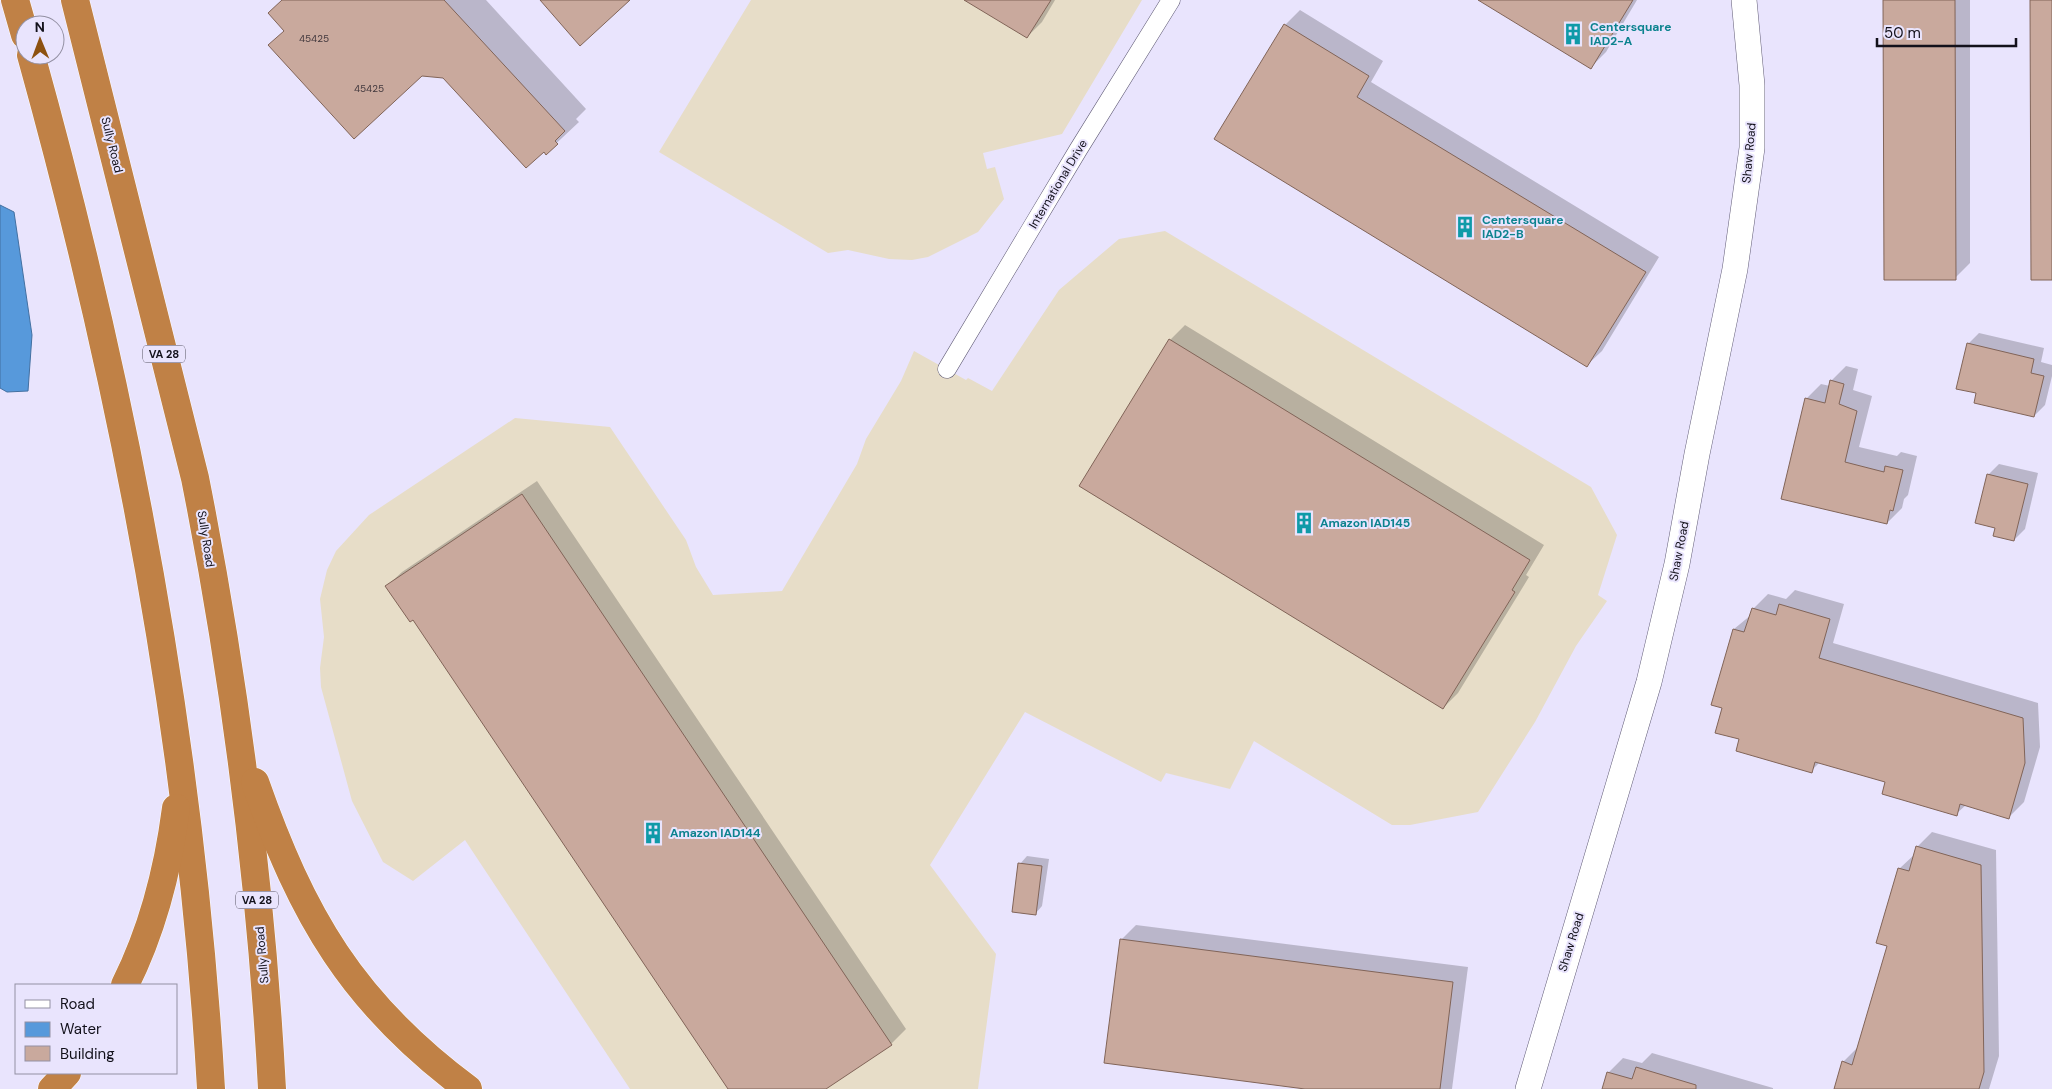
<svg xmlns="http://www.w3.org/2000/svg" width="2052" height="1089" font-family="'DM Sans',sans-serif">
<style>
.industrial{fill:#e7ddc8}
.water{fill:#5799db;stroke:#4370a1}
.shadow{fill:#0003}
.building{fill:#c9a99d;stroke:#816458}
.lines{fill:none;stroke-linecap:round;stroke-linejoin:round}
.minor-casing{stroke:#615c76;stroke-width:19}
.secondary-casing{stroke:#615c76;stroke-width:26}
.motorway-casing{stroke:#fff;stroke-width:29}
.minor{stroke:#fff;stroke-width:18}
.secondary{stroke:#fff;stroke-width:25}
.motorway{stroke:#c08146;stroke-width:28}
.labels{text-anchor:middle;stroke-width:4;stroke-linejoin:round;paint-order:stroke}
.number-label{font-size:10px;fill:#40373c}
.shield{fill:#e9e4fd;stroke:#53505f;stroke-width:1}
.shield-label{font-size:11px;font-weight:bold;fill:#13111b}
.culture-label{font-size:12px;font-weight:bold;fill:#0d838f;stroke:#e9e4fd;text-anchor:start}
.street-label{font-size:12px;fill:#13111b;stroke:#e9e4fd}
</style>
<rect width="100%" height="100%" fill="#e9e4fd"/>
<g class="industrial">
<path d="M 751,0 L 1142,0 L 1062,134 L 983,153 L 987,169 L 995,167 L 1004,199 L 978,232 L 928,257 L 912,260 L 889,259 L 848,250 L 828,253 L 659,152 Z"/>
<path d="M 1165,231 L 1591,487 L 1617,535 L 1598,595 L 1607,601 L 1576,646 L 1535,722 L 1478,812 L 1410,825 L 1392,825 L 1254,741 L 1230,789 L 1166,773 L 1161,782 L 1025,712 L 930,865 L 996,954 L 978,1089 L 630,1089 L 465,840 L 413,881 L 383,862 L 352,801 L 321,687 L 320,668 L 324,637 L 320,599 L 327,570 L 336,551 L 369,515 L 515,418 L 610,427 L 686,540 L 696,567 L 713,595 L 782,591 L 857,464 L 866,439 L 901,381 L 914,351 L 966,380 L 968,378 L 992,391 L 1059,290 L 1119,239 Z"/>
</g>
<path class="water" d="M 0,205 L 14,212 L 32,335 L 28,391 L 7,392 L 0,388 Z"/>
<g class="shadow">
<path d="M 283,0 L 486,0 L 586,109 L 576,119 L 579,122 L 546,153 L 443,76 L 285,30 Z"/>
<path d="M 967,0 L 1055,0 L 1042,22 L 1027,37 Z"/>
<path d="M 1481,0 L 1637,0 L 1606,52 L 1591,67 Z"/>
<path d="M 1885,0 L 1970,0 L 1970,263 L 1955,278 Z"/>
<path d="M 1300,10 L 1383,61 L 1371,82 L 1659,257 L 1602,351 L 1587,365 L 1285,25 Z"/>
<path d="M 1185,325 L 1544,545 L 1526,575 L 1529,577 L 1458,693 L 1443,708 L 1080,486 L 1170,340 Z"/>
<path d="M 1979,333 L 2044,348 L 2041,362 L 2052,365 L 2052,376 L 2045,405 L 2034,416 L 1978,393 L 1968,344 Z"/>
<path d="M 1846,366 L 1858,369 L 1853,390 L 1872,396 L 1859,447 L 1897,456 L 1901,452 L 1917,456 L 1908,495 L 1904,499 L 1902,508 L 1887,523 L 1783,498 L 1806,399 L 1821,384 L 1830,386 L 1831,381 Z"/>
<path d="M 1999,464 L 2038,473 L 2025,529 L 2014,540 L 1997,527 L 1988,475 Z"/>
<path d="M 537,481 L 906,1029 L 891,1044 L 823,1089 L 730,1089 L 413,618 L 387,586 L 402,572 Z"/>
<path d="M 1795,590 L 1844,604 L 1833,643 L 2038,703 L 2040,747 L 2024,802 L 2009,817 L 1966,805 L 1956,814 L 1887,782 L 1820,762 L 1811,771 L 1741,739 L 1723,707 L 1734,629 L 1751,615 L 1753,609 L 1768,594 L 1786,599 Z"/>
<path d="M 1932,832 L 1996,850 L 1999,1056 L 1989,1089 L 1835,1089 L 1843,1062 L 1858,1047 L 1889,946 L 1899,869 L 1915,854 L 1917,847 Z"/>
<path d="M 1027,856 L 1049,859 L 1042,906 L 1035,914 L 1020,864 Z"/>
<path d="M 1136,925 L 1468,967 L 1452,1089 L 1315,1089 L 1121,940 Z"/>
<path d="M 1652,1053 L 1773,1088 L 1773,1089 L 1603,1089 L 1608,1073 L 1623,1058 L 1642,1063 Z"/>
</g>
<g class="building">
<path d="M 282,0 L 444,0 L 565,131 L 555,141 L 558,144 L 546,155 L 544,152 L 526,168 L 443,78 L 422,76 L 354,139 L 268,45 L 284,31 L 268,13 Z"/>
<path d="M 540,0 L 630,0 L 580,46 Z"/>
<path d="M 964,0 L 1051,0 L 1027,38 Z"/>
<path d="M 1478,0 L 1633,0 L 1591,69 Z"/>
<path d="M 1883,0 L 1955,0 L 1956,280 L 1884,280 Z"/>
<path d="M 2030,0 L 2052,0 L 2052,280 L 2031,280 Z"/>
<path d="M 1284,24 L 1369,76 L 1357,97 L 1646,272 L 1587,367 L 1214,139 Z"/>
<path d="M 1169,339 L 1530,560 L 1512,590 L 1515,592 L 1443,709 L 1079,486 Z"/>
<path d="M 1967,343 L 2034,359 L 2031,373 L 2044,376 L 2034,417 L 1974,403 L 1976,393 L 1956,389 Z"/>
<path d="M 1830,380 L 1844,384 L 1839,404 L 1857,411 L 1845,462 L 1884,472 L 1885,466 L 1903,470 L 1893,511 L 1890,510 L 1887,524 L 1781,499 L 1805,398 L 1825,403 Z"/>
<path d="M 1987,474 L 2028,484 L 2014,541 L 1993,536 L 1995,528 L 1975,523 Z"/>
<path d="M 522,494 L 892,1045 L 826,1089 L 728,1089 L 413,620 L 410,622 L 385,586 Z"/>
<path d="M 1779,604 L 1830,619 L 1819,658 L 2023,718 L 2025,763 L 2009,819 L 1960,804 L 1957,816 L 1882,794 L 1885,782 L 1815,762 L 1812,773 L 1736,751 L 1739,739 L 1715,733 L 1722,708 L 1711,705 L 1733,629 L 1744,632 L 1752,608 L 1776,615 Z"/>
<path d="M 1916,846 L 1981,865 L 1984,1072 L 1979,1089 L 1834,1089 L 1842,1061 L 1852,1065 L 1887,946 L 1876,943 L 1898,868 L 1909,871 Z"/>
<path d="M 1018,863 L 1042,866 L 1036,915 L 1012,912 Z"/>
<path d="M 1120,939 L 1453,982 L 1440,1089 L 1305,1089 L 1104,1063 Z"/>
<path d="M 1636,1067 L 1696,1085 L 1696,1089 L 1602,1089 L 1607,1072 L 1632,1079 Z"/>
</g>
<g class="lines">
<g class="minor-casing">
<path id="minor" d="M 947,369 L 1078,150 L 1171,0"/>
</g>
<g class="secondary-casing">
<path id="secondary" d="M 1528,1089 L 1649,682 L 1677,564 L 1697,454 L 1735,269 L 1752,148 L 1752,85 L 1744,0"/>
</g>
<g class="motorway-casing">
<g id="motorway">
<path d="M 15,0 L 25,35"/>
<path d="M 75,0 L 195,478 C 235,679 261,884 272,1089"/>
<path d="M 31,55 C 125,393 191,739 211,1089"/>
<path d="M 255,782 C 302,916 352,1003 468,1089"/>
<path d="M 125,985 C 153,929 168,870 176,808"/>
<path d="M 52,1089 L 67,1073"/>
</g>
</g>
<use href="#minor" class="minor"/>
<use href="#secondary" class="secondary"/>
<use href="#motorway" class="motorway"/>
</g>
<defs>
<g id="building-bare" transform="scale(1.725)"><path d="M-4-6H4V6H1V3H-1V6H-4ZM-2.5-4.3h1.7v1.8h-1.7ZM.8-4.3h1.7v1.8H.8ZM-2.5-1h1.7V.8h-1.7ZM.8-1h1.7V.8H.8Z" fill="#0f9aa8" stroke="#e9e4fd" stroke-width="2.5" paint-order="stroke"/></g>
</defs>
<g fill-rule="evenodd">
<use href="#building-bare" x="1573" y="34"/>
<use href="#building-bare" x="1465" y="227"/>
<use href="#building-bare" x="1304" y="523"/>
<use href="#building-bare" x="653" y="833"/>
</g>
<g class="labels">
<g class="number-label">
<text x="314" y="42">45425</text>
<text x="369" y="92">45425</text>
</g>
<g class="shield">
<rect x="143" y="345.5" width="42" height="17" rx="4"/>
<rect x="236" y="891.5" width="42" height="17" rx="4"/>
</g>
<g class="shield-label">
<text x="164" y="358">VA 28</text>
<text x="257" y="904">VA 28</text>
</g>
<g class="culture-label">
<text x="1590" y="31">Centersquare<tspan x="1590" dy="14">IAD2-A</tspan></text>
<text x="1482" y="224">Centersquare<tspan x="1482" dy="14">IAD2-B</tspan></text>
<text x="1320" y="527">Amazon IAD145</text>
<text x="670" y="837">Amazon IAD144</text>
</g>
<g class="street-label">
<text transform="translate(112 145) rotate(76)" y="4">Sully Road</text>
<text transform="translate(1749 153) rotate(-85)" y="4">Shaw Road</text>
<text transform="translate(1058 184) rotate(-59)" y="4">International Drive</text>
<text transform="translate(206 539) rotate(81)" y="4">Sully Road</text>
<text transform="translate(1679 551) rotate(-79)" y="4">Shaw Road</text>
<text transform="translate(1571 942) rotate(-73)" y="4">Shaw Road</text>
<text transform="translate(262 955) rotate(-95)" y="4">Sully Road</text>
</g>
</g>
<rect x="15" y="984" width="162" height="90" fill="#e9e4fd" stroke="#9390a3"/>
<rect x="25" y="1000" width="25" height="8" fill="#ffffff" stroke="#9390a3"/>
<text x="60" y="1009" font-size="15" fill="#13111b">Road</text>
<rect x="25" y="1022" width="25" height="15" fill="#5799db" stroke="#9390a3"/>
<text x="60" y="1034" font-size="15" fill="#13111b">Water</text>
<rect x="25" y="1046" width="25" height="15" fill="#c9a99d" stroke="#9390a3"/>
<text x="60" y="1059" font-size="15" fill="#13111b">Building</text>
<g transform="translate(40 40) rotate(359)"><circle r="24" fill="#e9e4fd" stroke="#9390a3"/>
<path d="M0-4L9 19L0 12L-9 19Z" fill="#8d5110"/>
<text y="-8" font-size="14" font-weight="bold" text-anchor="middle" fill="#13111b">N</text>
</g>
<path d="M1877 38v8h139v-8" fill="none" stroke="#13111b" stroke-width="2.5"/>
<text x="1884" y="38" font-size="15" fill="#13111b" stroke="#e9e4fd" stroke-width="4" paint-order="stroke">50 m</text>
</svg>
